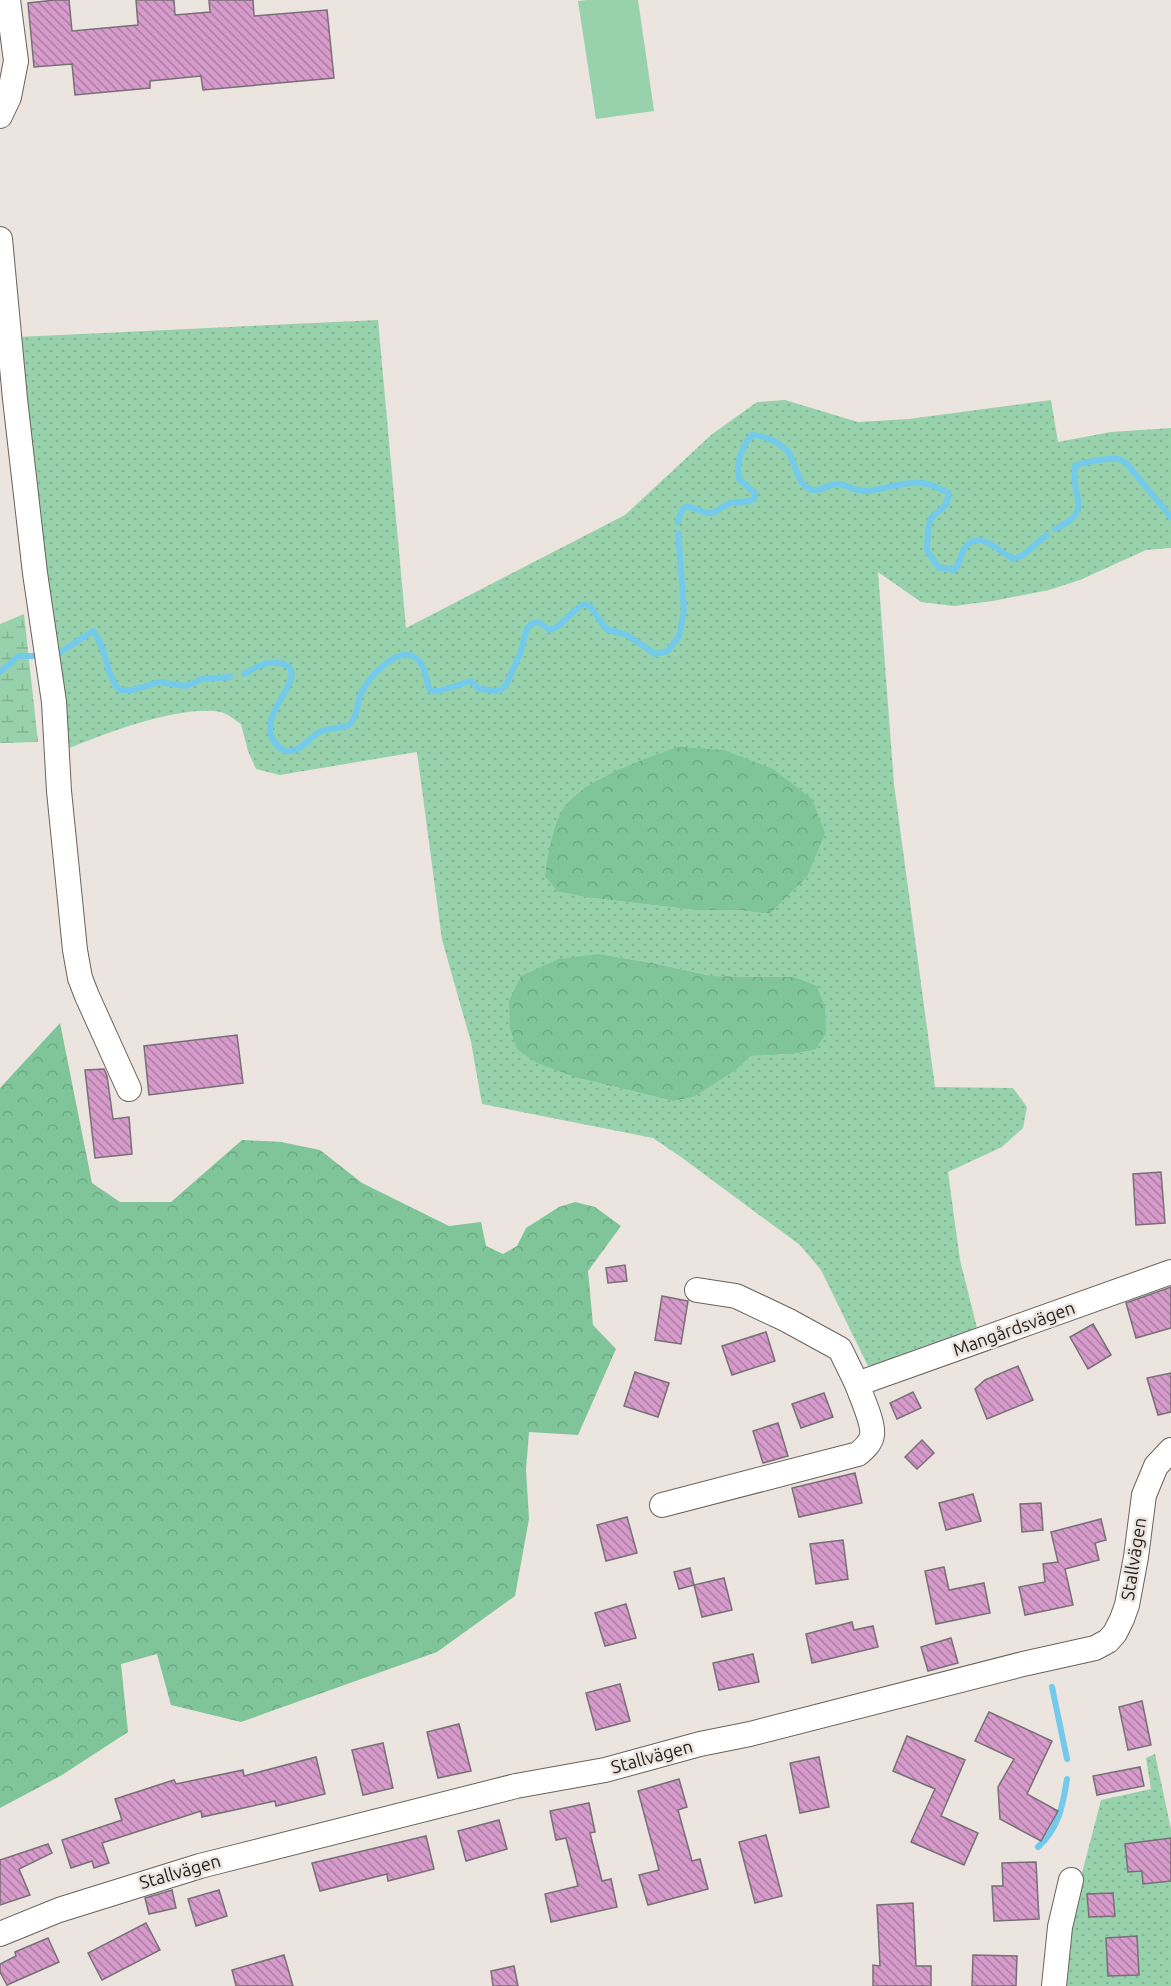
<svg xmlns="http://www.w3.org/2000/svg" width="1171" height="1986" font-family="Ubuntu,sans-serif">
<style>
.grass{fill:url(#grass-dots);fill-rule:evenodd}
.forest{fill:url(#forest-crowns)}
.wetland{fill:url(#wetland-marsh)}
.park{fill:#98d2ac}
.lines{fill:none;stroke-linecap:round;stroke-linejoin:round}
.stream{stroke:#73caeb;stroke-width:6}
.building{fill:url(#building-back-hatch);stroke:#777076;stroke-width:1.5}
.minor-casing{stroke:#69625d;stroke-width:26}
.minor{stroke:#fff;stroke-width:24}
.labels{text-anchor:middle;stroke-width:5;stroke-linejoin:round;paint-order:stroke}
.street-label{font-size:18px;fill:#23201e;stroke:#ece4df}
</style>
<defs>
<pattern id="grass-dots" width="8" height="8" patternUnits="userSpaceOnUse" patternTransform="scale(1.5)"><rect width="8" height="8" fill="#98d2ac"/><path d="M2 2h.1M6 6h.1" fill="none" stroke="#83b494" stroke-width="1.8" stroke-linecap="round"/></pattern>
<pattern id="forest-crowns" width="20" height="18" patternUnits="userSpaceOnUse" patternTransform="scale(1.5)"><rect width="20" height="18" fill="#7fc599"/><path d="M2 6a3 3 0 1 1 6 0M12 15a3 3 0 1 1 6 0" fill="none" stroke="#6da983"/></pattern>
<pattern id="wetland-marsh" width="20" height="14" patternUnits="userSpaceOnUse" patternTransform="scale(1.5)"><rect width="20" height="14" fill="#98d2ac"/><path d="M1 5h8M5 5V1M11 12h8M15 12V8" fill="none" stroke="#83b494"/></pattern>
<pattern id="building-back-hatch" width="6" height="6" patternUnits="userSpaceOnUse" patternTransform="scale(1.5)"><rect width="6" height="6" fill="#d69acb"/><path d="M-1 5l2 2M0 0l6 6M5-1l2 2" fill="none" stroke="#ad7da4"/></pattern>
</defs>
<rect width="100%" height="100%" fill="#ece4df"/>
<g class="grass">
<path d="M 378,320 L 406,628 L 625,515 L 711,435 L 757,402 L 785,400 L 858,422 L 909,419 L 1051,400 L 1058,442 L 1111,432 L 1171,428 L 1171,548 L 1146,550 L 1080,580 L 1049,590 L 993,601 L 954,606 L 921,602 L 878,572 L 894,784 L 935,1087 L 1013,1088 L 1027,1107 L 1023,1128 L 1002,1147 L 948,1172 L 960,1260 L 979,1336 L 868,1366 L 821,1270 L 800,1245 L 681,1157 L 653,1138 L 482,1104 L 471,1042 L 442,940 L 417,752 L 280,775 L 256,769 L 248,751 L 241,724 C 235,720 228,714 221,712 C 181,704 102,734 65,750 L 18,337 ZM 807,877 L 770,914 L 737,910 L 695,910 L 592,898 ZM 599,954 L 653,963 L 712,976 L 793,977 L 815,1050 L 793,1054 L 751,1056 L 736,1070 L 694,1097 L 673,1101 L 578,1078 Z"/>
<path d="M 1155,1754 L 1171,1829 L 1171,1986 L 1060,1986 L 1070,1919 L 1101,1800 L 1151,1789 L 1146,1758 Z"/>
</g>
<g class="forest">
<path d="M 677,747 L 724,750 L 773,769 L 812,799 L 825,833 L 807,877 L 770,914 L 737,910 L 695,910 L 592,898 L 557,891 L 545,876 C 548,856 553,821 566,805 C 588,778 645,759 677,747 Z"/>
<path d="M 599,954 L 653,963 L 712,976 L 793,977 L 817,986 L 825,1007 L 826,1033 L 815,1050 L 793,1054 L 751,1056 L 736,1070 L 694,1097 L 673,1101 L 578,1078 L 537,1063 L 517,1049 L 510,1028 L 509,1001 L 521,976 L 559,959 Z"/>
<path d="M 60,1023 L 92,1183 L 120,1202 L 171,1202 L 242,1140 L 281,1142 L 320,1150 L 362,1183 L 449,1226 L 481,1222 L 486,1246 L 503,1254 L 517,1246 L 526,1228 L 559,1207 L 575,1202 L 595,1207 L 621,1226 L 588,1271 L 593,1325 L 616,1349 L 578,1435 L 529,1432 L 526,1470 L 529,1519 L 515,1596 L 437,1652 L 241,1722 L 171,1705 L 157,1654 L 121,1664 L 128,1732 L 62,1775 L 0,1808 L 0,1088 Z"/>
</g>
<path class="wetland" d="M 24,614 L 38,742 L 0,743 L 0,624 Z"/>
<path class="park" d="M 587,0 L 638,0 L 654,111 L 596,119 L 578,1 Z"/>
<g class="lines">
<g class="stream">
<path d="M 678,522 C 683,494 694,513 710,513 C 717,513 723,505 731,503 C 740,501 744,504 754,499 L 755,493 L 739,479 C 736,463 741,447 752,435 C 766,436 785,444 791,457 C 797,469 798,487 813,490 C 823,491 827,485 836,484 C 844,483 854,492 867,491 C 885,489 905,481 922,483 C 932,484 940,489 949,493 L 946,505 L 931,518 L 928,530 L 927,550 L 938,567 L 954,570 C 962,562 959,558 964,549 C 977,528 998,550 1013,559 L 1023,555 L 1047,535"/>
<path d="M 1055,529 C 1096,509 1070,500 1075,466 C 1081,462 1110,458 1118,459 C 1120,459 1124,462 1126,463 L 1171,517"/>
<path d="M 53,654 L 59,653 L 93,631 C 107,647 107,681 120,690 L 133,690 L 159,682 L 186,686 L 202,679 L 230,677"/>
<path d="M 0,672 L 19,656 L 43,656"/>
<path d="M 244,674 C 250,671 255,668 261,665 C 272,661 296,661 291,679 C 285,699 259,721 275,743 C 278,748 284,751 291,751 C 302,750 308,739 318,733 C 326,727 339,729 349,725 C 359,715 356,703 362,691 C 371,675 401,641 419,661 C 428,670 424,682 431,691 L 439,691 L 471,681 L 479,689 L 499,691 L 506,685 L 520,654 L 527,628 L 531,624 L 539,622 L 549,630 C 563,628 571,609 585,604 L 590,606 L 606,629 L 627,635 L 655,654 L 668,651 L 679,636 L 684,610 L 678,533"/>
<path d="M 1052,1687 L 1067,1759"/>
<path d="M 1038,1847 C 1059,1828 1063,1805 1067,1779"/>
</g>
</g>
<g class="building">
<path d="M 55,0 L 69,0 L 72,31 L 138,25 L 136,0 L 174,0 L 175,15 L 210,12 L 209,0 L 253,0 L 254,16 L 327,10 L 334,78 L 203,90 L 201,76 L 150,81 L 150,88 L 75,95 L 72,64 L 34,67 L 28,3 Z"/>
<path d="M 237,1035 L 243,1083 L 149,1095 L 144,1046 Z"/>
<path d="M 104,1069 L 107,1076 L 113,1119 L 129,1117 L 132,1154 L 95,1158 L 85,1070 Z"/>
<path d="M 1161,1172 L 1165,1223 L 1136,1225 L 1133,1174 Z"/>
<path d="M 625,1265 L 627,1281 L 608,1283 L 606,1268 Z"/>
<path d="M 1171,1287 L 1171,1328 L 1136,1338 L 1126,1303 Z"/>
<path d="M 662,1296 L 688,1301 L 681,1344 L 655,1340 Z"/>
<path d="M 1093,1324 L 1111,1355 L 1088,1369 L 1070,1337 Z"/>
<path d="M 766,1332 L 775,1361 L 732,1375 L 722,1346 Z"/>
<path d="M 1018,1366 L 1033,1400 L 987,1419 L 975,1389 L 985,1380 Z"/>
<path d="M 635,1372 L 669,1383 L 658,1417 L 624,1406 Z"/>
<path d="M 1171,1373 L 1171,1412 L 1158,1415 L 1147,1378 Z"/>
<path d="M 913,1392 L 921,1408 L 897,1419 L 890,1403 Z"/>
<path d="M 824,1393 L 833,1417 L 801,1428 L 792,1404 Z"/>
<path d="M 778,1423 L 788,1456 L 763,1463 L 753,1431 Z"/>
<path d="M 922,1440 L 934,1453 L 917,1469 L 905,1457 Z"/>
<path d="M 855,1473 L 862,1503 L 799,1517 L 792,1488 Z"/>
<path d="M 973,1494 L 981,1521 L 946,1530 L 939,1503 Z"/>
<path d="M 1041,1503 L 1043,1530 L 1022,1532 L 1020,1504 Z"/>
<path d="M 627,1517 L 637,1553 L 606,1561 L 597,1525 Z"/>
<path d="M 1101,1519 L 1106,1540 L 1095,1543 L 1099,1560 L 1065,1569 L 1073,1605 L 1025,1615 L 1019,1587 L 1045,1582 L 1043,1564 L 1058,1562 L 1051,1532 Z"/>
<path d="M 843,1540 L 848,1579 L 816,1584 L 810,1544 Z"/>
<path d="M 944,1567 L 949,1590 L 984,1583 L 990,1613 L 936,1624 L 925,1571 Z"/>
<path d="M 690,1568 L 694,1585 L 679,1589 L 674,1572 Z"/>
<path d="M 724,1578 L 732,1610 L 702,1617 L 694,1585 Z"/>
<path d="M 626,1604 L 636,1638 L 605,1646 L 595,1613 Z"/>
<path d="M 852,1622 L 854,1630 L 873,1626 L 878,1647 L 812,1663 L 806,1634 Z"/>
<path d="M 951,1638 L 958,1663 L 928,1671 L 921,1647 Z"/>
<path d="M 753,1654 L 759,1682 L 719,1690 L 713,1663 Z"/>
<path d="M 620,1684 L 630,1721 L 596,1730 L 586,1693 Z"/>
<path d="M 1142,1701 L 1151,1745 L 1128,1750 L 1119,1707 Z"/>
<path d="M 989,1712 L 1052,1741 L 1027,1794 L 1058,1811 L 1041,1841 L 1000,1819 L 998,1787 L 1014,1759 L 975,1741 Z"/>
<path d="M 459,1724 L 471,1771 L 438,1778 L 427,1732 Z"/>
<path d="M 907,1736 L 965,1760 L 941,1816 L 978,1833 L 964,1865 L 911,1842 L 935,1789 L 893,1771 Z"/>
<path d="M 383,1743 L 393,1788 L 363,1795 L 352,1750 Z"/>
<path d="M 316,1757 L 325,1794 L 276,1806 L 275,1801 L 202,1817 L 201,1811 L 102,1843 L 109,1863 L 94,1868 L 92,1861 L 71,1868 L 62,1840 L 122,1820 L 115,1799 L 174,1780 L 176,1784 L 243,1770 L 244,1776 Z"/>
<path d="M 819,1757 L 829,1807 L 800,1813 L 790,1763 Z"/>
<path d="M 1140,1767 L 1144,1786 L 1097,1795 L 1093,1776 Z"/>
<path d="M 679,1779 L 687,1807 L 678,1810 L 692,1861 L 700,1859 L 708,1889 L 648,1905 L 639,1875 L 659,1870 L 638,1791 Z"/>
<path d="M 589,1803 L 595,1832 L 590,1833 L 602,1881 L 611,1879 L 617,1907 L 551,1922 L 545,1894 L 578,1886 L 566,1838 L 556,1840 L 550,1811 Z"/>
<path d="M 499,1820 L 507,1849 L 466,1861 L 458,1831 Z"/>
<path d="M 766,1835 L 782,1896 L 755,1903 L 739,1842 Z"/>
<path d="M 426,1836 L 434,1869 L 388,1881 L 387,1874 L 320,1891 L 312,1863 Z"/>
<path d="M 1171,1838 L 1171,1881 L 1143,1884 L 1142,1871 L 1128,1872 L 1125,1844 Z"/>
<path d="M 48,1844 L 52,1853 L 19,1869 L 30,1895 L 0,1905 L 0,1860 Z"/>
<path d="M 1036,1862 L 1039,1919 L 994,1921 L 992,1886 L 1003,1886 L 1002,1863 Z"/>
<path d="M 172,1890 L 176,1908 L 149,1914 L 145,1898 Z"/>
<path d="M 219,1890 L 227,1916 L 196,1926 L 188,1899 Z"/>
<path d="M 1113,1893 L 1115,1916 L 1089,1917 L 1087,1894 Z"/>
<path d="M 913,1903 L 916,1966 L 931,1966 L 931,1986 L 873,1986 L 873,1965 L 880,1966 L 877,1905 Z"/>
<path d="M 146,1923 L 160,1950 L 102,1980 L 88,1953 Z"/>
<path d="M 1137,1936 L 1139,1975 L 1108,1976 L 1106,1938 Z"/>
<path d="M 48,1938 L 59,1962 L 7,1985 L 0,1972 L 0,1964 L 16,1956 L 15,1952 Z"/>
<path d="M 284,1955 L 293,1986 L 236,1986 L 232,1970 Z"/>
<path d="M 973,1955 L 1017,1956 L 1016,1986 L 972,1986 Z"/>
<path d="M 514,1966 L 518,1986 L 493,1986 L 491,1971 Z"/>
</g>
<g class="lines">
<g class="minor-casing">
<g id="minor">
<path d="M 0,116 L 9,97 L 16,61 L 8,0"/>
<path d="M 0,239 L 15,399 L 35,573 L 54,702 L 59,791 L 75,950 L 80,978 L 87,996 L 129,1089"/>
<path d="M 697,1290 L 736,1296 L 787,1320 L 840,1349 L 857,1384"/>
<path d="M 662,1505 L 858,1454 C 864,1449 871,1443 872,1435 C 874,1423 861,1396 857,1384 L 1171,1272"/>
<path d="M 0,1934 L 59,1910 L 200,1866 L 516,1786 L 605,1770 L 700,1744 L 750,1734 L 1023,1664 L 1095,1648 L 1108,1641 L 1115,1633 L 1122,1619 L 1127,1605 L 1136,1557 L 1144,1495 L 1156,1466 L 1171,1450"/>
<path d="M 1054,1986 L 1060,1927 L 1071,1880"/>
</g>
</g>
<use href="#minor" class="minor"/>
</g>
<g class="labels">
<g class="street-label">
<text transform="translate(1014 1329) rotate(-20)" y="6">Mangårdsvägen</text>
<text transform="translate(1134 1559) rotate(-81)" y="6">Stallvägen</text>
<text transform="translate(652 1757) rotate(-15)" y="6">Stallvägen</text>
<text transform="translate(180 1872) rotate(-16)" y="6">Stallvägen</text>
</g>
</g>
</svg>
